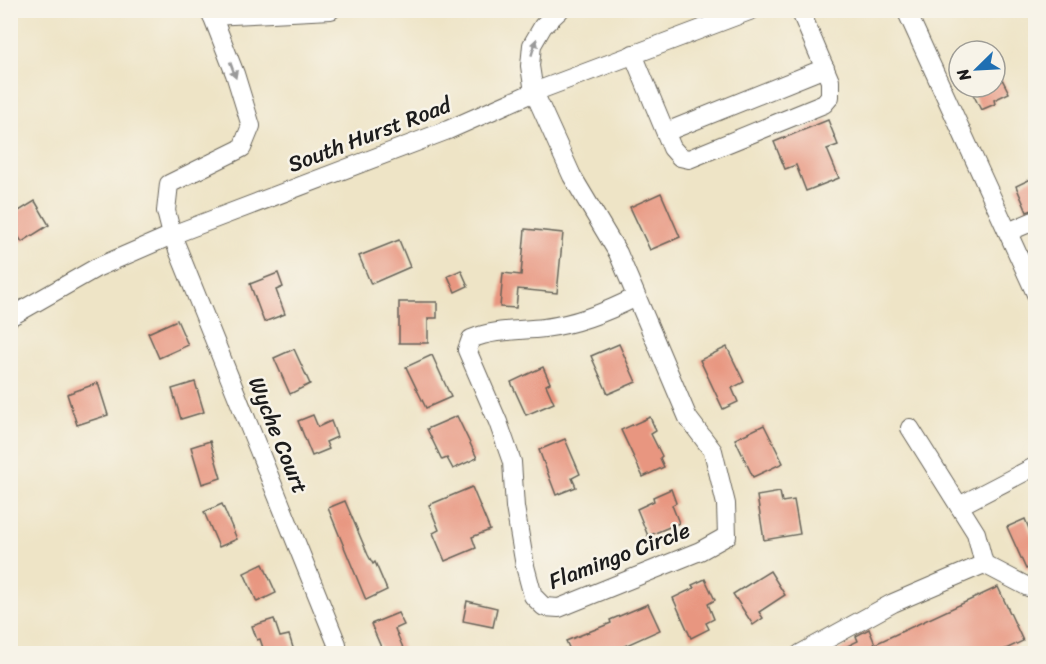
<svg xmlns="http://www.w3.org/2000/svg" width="1046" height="664" font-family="Sriracha,sans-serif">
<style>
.building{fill:#e89680}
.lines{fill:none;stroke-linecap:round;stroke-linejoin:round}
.minor-casing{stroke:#666258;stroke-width:20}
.minor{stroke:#fff;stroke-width:18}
.oneway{fill:#999}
.labels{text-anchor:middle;stroke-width:5;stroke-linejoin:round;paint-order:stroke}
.street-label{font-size:22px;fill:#1c1c1c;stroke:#f7f3e8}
</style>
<rect width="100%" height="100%" fill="#f7f3e8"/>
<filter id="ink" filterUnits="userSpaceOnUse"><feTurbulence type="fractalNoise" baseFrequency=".0167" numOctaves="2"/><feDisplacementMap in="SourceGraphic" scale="12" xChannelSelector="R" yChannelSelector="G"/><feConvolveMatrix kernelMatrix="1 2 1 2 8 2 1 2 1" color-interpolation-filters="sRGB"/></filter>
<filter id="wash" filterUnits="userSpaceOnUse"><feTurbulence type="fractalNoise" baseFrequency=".008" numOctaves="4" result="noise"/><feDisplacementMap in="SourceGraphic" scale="24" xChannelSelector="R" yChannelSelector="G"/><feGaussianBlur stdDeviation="1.35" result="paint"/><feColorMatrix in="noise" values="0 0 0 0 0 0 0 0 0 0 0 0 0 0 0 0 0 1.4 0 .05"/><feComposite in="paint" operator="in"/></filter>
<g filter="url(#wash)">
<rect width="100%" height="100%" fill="#eee4c6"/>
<g id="blocks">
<g class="building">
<path d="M 1002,79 L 1009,93 L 994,100 L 995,104 L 981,110 L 972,92 L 984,87 L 995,87 L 995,82 Z"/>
<path d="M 828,120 L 838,145 L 827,149 L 839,178 L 806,191 L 796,165 L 785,169 L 774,142 Z"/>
<path d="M 1035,177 L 1035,209 L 1027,212 L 1016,186 Z"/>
<path d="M 661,193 L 680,237 L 650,250 L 630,207 Z"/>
<path d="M 35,201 L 49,225 L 22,242 L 10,224 L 10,211 L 17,207 L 19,211 Z"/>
<path d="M 525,229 L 563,233 L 557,293 L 518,289 L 516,308 L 500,307 L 503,273 L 521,275 Z"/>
<path d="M 399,240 L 410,267 L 371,284 L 359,256 Z"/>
<path d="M 461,270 L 468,286 L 455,292 L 448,276 Z"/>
<path d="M 278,273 L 283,287 L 276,290 L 285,314 L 264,322 L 250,284 Z"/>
<path d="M 399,302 L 437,302 L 437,318 L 428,318 L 428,343 L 399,343 Z"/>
<path d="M 177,320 L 188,345 L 159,358 L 148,333 Z"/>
<path d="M 619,344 L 636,382 L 608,394 L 591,356 Z"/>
<path d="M 727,347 L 744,382 L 732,388 L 738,402 L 723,409 L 700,360 Z"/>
<path d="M 294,349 L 310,384 L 290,394 L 274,358 Z"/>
<path d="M 432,355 L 451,397 L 426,408 L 406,367 Z"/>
<path d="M 543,367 L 550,383 L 546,385 L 554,403 L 526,415 L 511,382 Z"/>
<path d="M 195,382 L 204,412 L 181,419 L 172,389 Z"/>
<path d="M 98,383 L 108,415 L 77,425 L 67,394 Z"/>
<path d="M 313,415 L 318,427 L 331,421 L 337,437 L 326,442 L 329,449 L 312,456 L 298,421 Z"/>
<path d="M 457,416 L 477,458 L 453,469 L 447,458 L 442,460 L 427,429 Z"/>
<path d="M 650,417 L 656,431 L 651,434 L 662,456 L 660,458 L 664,467 L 643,477 L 621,430 Z"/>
<path d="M 764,425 L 783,463 L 753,477 L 735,439 Z"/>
<path d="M 565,439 L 580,474 L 572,478 L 576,487 L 556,495 L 539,450 Z"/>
<path d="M 210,441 L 221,478 L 202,484 L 191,447 Z"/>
<path d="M 472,487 L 490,530 L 472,537 L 476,548 L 445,561 L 433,533 L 439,530 L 429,505 Z"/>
<path d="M 671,489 L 676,503 L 672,505 L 679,523 L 648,536 L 637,509 L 654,501 L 653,497 Z"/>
<path d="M 780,492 L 782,502 L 794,500 L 800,534 L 764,540 L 757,496 Z"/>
<path d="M 345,501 L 368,555 L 373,564 L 375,562 L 387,590 L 366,600 L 328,508 Z"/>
<path d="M 222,504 L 237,539 L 219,547 L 204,512 Z"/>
<path d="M 1025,519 L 1035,543 L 1035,565 L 1026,569 L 1007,527 Z"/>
<path d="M 263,564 L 276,593 L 257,602 L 244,573 Z"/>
<path d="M 770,571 L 785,595 L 759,612 L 763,618 L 753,625 L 733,594 Z"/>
<path d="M 705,579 L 715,600 L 708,604 L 714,619 L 706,623 L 709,629 L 691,638 L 673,598 L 694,588 L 692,585 Z"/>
<path d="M 998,587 L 1023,641 L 995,654 L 831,654 L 858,641 L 856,636 L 869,629 L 875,644 Z"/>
<path d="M 467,601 L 497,608 L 493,627 L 463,621 Z"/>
<path d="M 648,604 L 660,630 L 607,654 L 572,654 L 566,641 L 611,623 L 610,620 Z"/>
<path d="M 398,613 L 404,625 L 395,629 L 404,650 L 395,654 L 384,654 L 371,624 Z"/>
<path d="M 274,619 L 280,637 L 289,635 L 295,654 L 265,654 L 260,639 L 257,640 L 252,626 Z"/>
</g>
</g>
</g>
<g filter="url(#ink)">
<use href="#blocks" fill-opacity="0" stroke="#666258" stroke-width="1.5"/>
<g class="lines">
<g class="minor-casing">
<g id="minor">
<path d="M 210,10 L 235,74 L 251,126 L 242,148 L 169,184 L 166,211 L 172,235 L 337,644 L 337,654"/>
<path d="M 560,10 L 543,26 L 532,45 L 530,66 L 534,92 L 572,176 L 618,253 L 688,418 L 713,451 L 726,504 L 727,536 L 700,551 L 559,608 L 544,607 L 533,596 L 525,566 L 515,507 L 512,462 L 498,422 L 467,350 L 471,339 C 495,329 519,331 544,328 C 577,324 607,312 636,297"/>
<path d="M 906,10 L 1036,294"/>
<path d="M 212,16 L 331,10"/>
<path d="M 633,54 L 672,148 L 680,157 L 689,159 L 824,104 L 830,97 L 830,81 L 800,10"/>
<path d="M 666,132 L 825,68"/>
<path d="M 1008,232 L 1036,220"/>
<path d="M 10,317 L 96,268 L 172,235 L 448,130 L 534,92 L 752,10"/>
<path d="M 910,428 L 976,533 L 984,564"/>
<path d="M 959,506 L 1036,466"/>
<path d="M 800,654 L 893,603 L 984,564 L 1028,587 L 1036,583"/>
</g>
</g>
<use href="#minor" class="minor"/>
</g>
<defs><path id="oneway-solid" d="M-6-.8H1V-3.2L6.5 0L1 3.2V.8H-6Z" transform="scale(1.5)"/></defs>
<g class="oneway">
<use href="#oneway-solid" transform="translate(534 47) rotate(-73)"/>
<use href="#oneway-solid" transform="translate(233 70) rotate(70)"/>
</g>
</g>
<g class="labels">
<g class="street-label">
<text transform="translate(369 134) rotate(-21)" y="8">South Hurst Road</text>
<text transform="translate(279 435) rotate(68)" y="8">Wyche Court</text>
<text transform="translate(619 555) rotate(-21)" y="8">Flamingo Circle</text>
</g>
</g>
<rect width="1046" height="664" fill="none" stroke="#f7f3e8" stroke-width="36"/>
<g transform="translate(977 69) rotate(246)"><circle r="28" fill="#f7f3e8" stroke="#9f9d96" stroke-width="1.5"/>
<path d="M0-4.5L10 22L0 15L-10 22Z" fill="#1f6fb2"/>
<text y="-9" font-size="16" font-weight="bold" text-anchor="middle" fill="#1c1c1c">N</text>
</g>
</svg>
